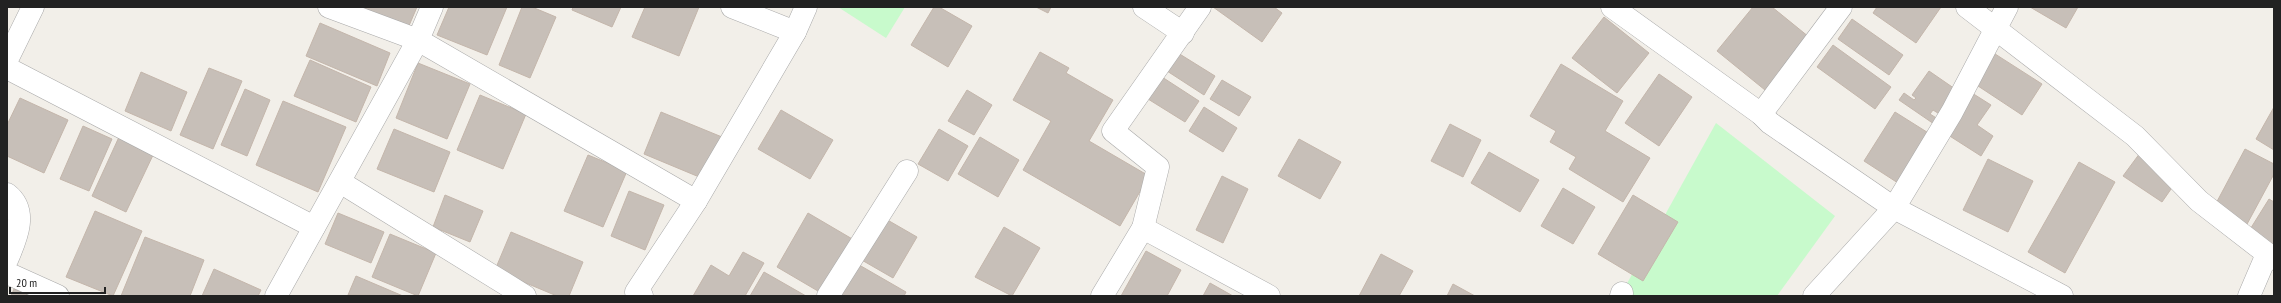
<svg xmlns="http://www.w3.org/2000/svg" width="2281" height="303" font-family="'PT Sans Narrow',sans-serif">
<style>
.park{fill:#c8facc}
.building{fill:#c7bfb8;stroke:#c4b6ab}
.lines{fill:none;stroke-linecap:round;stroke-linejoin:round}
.minor-casing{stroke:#a9a9a9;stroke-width:23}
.minor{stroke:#fff;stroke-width:22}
</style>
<rect width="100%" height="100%" fill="#f2efe9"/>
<g class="park">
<path d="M 838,7 L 905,7 L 886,38 Z"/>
<path d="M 1716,123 L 1835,216 L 1777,296 L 1620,296 Z"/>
</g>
<g class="building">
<path d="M 362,7 L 417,7 L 408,28 Z"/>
<path d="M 449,7 L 507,7 L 487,55 L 437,35 Z"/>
<path d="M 522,7 L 532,7 L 556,17 L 530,78 L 499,65 Z"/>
<path d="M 573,7 L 621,7 L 612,27 L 572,10 Z"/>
<path d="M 645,7 L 699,7 L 679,56 L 632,37 Z"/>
<path d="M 934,7 L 939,7 L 972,26 L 948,67 L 911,45 Z"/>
<path d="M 1036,7 L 1051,7 L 1048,13 Z"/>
<path d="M 1213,7 L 1274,7 L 1282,13 L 1262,42 Z"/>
<path d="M 1753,7 L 1772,7 L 1809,37 L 1765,90 L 1717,51 Z"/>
<path d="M 1877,7 L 1941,7 L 1916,43 L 1873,13 Z"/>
<path d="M 2030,7 L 2078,7 L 2066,28 Z"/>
<path d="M 1604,17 L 1649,53 L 1617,93 L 1572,58 Z"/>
<path d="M 1852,19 L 1903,55 L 1889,75 L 1838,39 Z"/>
<path d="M 320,23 L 390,53 L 377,86 L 306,56 Z"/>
<path d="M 1833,45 L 1891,87 L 1875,109 L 1817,67 Z"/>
<path d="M 1040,52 L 1069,68 L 1066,73 L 1113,100 L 1089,141 L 1149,176 L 1120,226 L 1023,170 L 1051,121 L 1013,100 Z"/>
<path d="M 1992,52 L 2042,84 L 2022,115 L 1972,82 Z"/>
<path d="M 1178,53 L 1215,76 L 1204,95 L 1167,71 Z"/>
<path d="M 310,60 L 371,87 L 356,122 L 294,96 Z"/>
<path d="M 418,63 L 470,84 L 447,139 L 396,118 Z"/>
<path d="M 1561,64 L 1623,101 L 1605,131 L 1650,158 L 1623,202 L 1569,169 L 1576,157 L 1550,142 L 1556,131 L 1530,116 Z"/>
<path d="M 209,68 L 242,81 L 213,149 L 180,135 Z"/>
<path d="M 1929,71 L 1958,91 L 1941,115 L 1933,110 L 1930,114 L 1938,119 L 1934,124 L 1899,100 L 1904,93 L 1914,100 L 1916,98 L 1912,95 Z"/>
<path d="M 141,72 L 187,92 L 171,131 L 125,111 Z"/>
<path d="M 1659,74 L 1692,97 L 1659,146 L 1625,123 Z"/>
<path d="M 1162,77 L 1199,101 L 1185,122 L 1148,99 Z"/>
<path d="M 1222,80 L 1251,97 L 1239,116 L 1210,99 Z"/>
<path d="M 245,89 L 270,100 L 247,156 L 221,145 Z"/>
<path d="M 967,90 L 992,105 L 974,135 L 948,121 Z"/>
<path d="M 1972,93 L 1991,105 L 1977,125 L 1993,136 L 1981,156 L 1945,133 Z"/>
<path d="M 480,95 L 526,114 L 503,169 L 457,150 Z"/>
<path d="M 20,98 L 68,120 L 44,173 L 7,156 L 7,125 Z"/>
<path d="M 283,101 L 346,127 L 318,192 L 256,165 Z"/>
<path d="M 1204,107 L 1237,128 L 1223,152 L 1189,131 Z"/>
<path d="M 2274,107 L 2274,150 L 2256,139 Z"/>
<path d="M 781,110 L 833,140 L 810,179 L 758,149 Z"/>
<path d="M 661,112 L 722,137 L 704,179 L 644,154 Z"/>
<path d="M 1895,112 L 1930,134 L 1898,183 L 1864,161 Z"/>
<path d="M 1450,124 L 1481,140 L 1463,177 L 1431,161 Z"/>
<path d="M 83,126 L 112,139 L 89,191 L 60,179 Z"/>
<path d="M 394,129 L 450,152 L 434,192 L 377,169 Z"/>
<path d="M 939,129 L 968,146 L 948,181 L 918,164 Z"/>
<path d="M 119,137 L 154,153 L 126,212 L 92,196 Z"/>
<path d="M 980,137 L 1019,160 L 998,197 L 958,174 Z"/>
<path d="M 1299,139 L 1341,162 L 1320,199 L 1278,176 Z"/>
<path d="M 2245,149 L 2274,164 L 2274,174 L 2246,226 L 2213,209 Z"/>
<path d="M 1489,152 L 1539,180 L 1520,212 L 1471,183 Z"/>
<path d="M 2140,153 L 2178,179 L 2162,202 L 2123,176 Z"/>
<path d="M 588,155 L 627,171 L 603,227 L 564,211 Z"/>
<path d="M 1988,159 L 2033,181 L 2008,232 L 1963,210 Z"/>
<path d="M 2079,162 L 2115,182 L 2065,273 L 2028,252 Z"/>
<path d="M 1222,176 L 1248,189 L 1223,243 L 1196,230 Z"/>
<path d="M 1563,188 L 1595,207 L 1573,244 L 1541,226 Z"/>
<path d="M 629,191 L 664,205 L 645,250 L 611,236 Z"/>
<path d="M 445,195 L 483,211 L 470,242 L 433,227 Z"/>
<path d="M 1633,195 L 1678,222 L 1643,281 L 1598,254 Z"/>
<path d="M 2269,199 L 2274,202 L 2274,247 L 2249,231 Z"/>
<path d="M 95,211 L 142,231 L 113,296 L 66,277 Z"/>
<path d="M 338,213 L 384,232 L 371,263 L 325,244 Z"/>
<path d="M 808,213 L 854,240 L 823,294 L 777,267 Z"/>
<path d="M 884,218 L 917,237 L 893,278 L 860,259 Z"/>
<path d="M 1004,227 L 1040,248 L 1012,296 L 975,277 Z"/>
<path d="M 511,232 L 583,262 L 569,296 L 557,296 L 495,270 Z"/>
<path d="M 390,234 L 436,253 L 418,296 L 372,277 Z"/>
<path d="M 145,237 L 204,260 L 190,296 L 121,296 Z"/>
<path d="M 1146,251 L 1181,270 L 1167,296 L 1121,296 Z"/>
<path d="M 743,252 L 764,263 L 745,296 L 693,296 L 711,265 L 729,276 Z"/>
<path d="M 1381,254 L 1413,271 L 1399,296 L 1359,296 Z"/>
<path d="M 854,262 L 906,292 L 904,296 L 842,296 L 836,293 Z"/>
<path d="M 214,269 L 261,290 L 258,296 L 202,296 Z"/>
<path d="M 764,272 L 806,296 L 750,296 Z"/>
<path d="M 356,276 L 403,296 L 348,295 Z"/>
<path d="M 1210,283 L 1233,296 L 1203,296 Z"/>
<path d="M 1453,284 L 1475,296 L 1447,296 Z"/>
<path d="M 14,289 L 33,296 L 11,296 Z"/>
</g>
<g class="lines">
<g class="minor-casing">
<g id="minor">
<path d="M 329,7 L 418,40 L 696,201"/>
<path d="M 732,7 L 795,32"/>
<path d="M 1144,7 L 1183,33"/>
<path d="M 1612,7 L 1761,114 L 1770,123 L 1894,208 L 1814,296"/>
<path d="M 1967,7 L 2135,136 L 2199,201 L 2274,259"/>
<path d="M 2007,7 L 1952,112 L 1894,208 L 2062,296"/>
<path d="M 7,60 L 33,7"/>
<path d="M 7,68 L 314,227"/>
<path d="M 1761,114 L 1841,7"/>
<path d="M 340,182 L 525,296"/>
<path d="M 7,194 C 29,211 16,239 7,260"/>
<path d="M 1143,228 L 1269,296"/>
<path d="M 7,273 L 58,296"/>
<path d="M 276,296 L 418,40 L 432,7"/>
<path d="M 642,296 L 636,292 L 696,201 L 795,32 L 806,7"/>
<path d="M 828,296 L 907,171"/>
<path d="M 1102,296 L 1143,228 L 1158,167 L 1113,131 L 1200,7"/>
<path d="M 1621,296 L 1622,293"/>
<path d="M 2249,296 L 2267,254"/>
</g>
</g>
<use href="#minor" class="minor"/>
</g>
<rect width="2281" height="303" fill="none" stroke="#222222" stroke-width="16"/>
<path d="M10 287v6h95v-6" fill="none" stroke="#222222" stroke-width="2"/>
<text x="16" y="287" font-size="12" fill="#222222" stroke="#ffffff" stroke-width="3" paint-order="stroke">20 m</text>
</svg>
